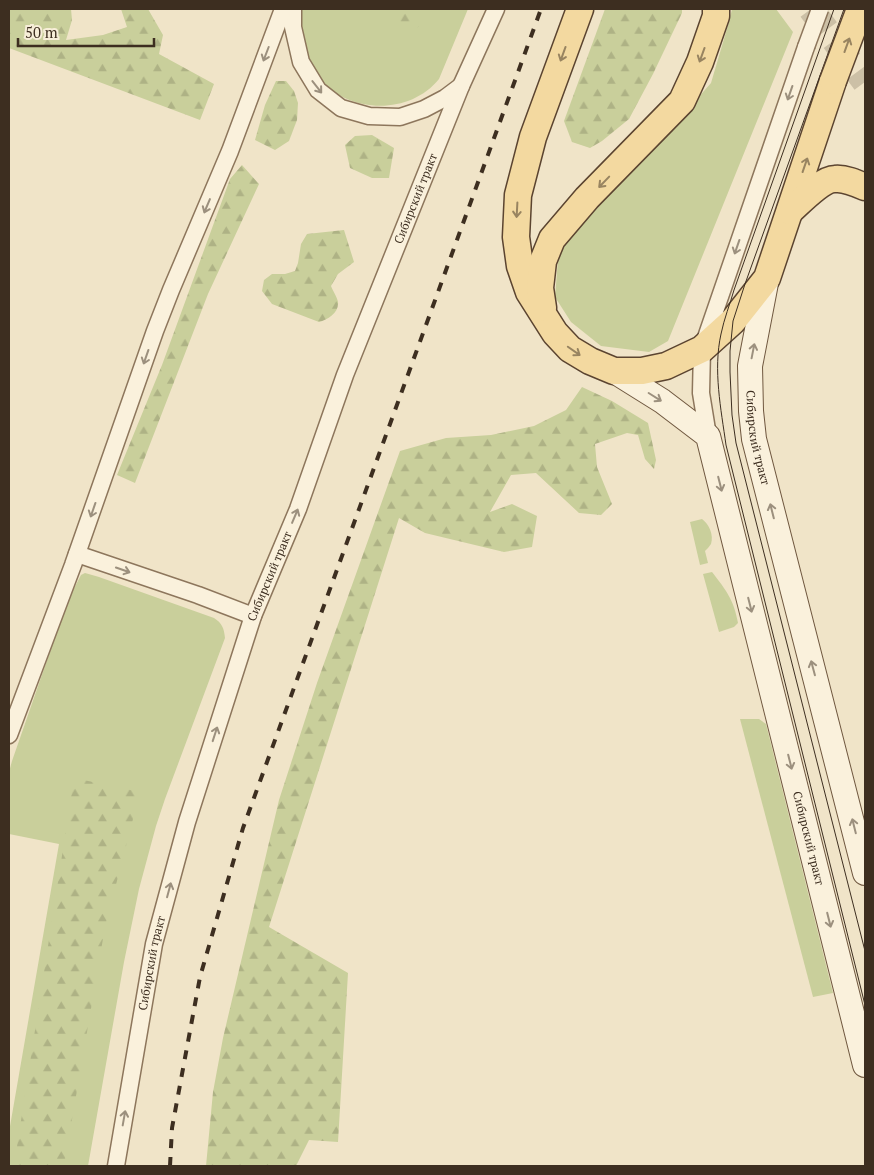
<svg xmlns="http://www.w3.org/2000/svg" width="874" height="1175" font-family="'PT Serif',serif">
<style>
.grass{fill:#c9cf9b}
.forest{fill:url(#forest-firs)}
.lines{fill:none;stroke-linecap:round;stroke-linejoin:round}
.primary-tunnel{stroke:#ccc0a6;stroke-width:26;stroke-dasharray:26 13;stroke-linecap:butt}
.minor-casing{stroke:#8d765c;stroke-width:19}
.secondary-casing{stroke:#6f573f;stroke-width:26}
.primary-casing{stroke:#5b4430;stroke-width:29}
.minor{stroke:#faf1dc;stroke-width:16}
.secondary{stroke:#faf1dc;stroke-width:24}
.primary{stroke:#f3d9a0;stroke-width:26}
.tram{stroke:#3d2e20;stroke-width:1}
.rail{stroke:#3d2e20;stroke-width:4;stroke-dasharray:9 9;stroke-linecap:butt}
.minor-bridge-casing{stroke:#8d765c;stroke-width:19;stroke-linecap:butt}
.primary-bridge-casing{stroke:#5b4430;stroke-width:29;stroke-linecap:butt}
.minor-bridge{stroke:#faf1dc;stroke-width:16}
.primary-bridge{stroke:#f3d9a0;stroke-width:26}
.oneway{stroke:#988460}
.oneway2{stroke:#9c907e}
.labels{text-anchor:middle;stroke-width:5;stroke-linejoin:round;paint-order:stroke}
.street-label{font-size:12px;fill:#3d2e20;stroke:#f7eed8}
</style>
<defs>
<pattern id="forest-firs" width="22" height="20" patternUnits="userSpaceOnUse" patternTransform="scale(1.25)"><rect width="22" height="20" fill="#c9cf9b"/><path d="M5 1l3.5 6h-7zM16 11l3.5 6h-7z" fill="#aeb285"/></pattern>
</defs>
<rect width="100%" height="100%" fill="#f0e4c8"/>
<g class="grass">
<path d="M 302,9 L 468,9 L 439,79 C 410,115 351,114 320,80 C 317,77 312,73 310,68 C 307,62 306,53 305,46 C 303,38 298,27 299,20 C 299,16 301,12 302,9 Z"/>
<path d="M 732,9 L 776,9 L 793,32 L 668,341 L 649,352 L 601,346 L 571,322 L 555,297 L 559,247 L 594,207 L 643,160 L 711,83 L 729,22 Z"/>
<path d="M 702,519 C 709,524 714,535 711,544 C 709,547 707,549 705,551 L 708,563 L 700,565 L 690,522 Z"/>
<path d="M 712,572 C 726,590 734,600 738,623 L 734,627 L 719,632 L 703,574 Z"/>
<path d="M 85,573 L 99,577 L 214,618 C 222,623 224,628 225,638 L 165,799 L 156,826 L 139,889 L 124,962 L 88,1166 L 9,1166 L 9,1132 L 59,844 L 9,834 L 9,772 L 12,761 L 68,600 L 81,575 Z"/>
<path d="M 740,719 L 759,719 L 766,724 L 833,993 L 813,997 Z"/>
</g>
<g class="forest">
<path d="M 9,9 L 71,9 L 72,20 L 66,40 L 103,35 L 127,27 L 121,9 L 148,9 L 163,35 L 159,54 L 214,84 L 200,120 L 9,48 Z"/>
<path d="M 394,9 L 434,9 C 428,19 414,38 402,24 C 398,20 396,14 394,9 Z"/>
<path d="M 605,9 L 682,9 L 682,13 L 653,74 L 629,119 L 602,141 L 590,148 L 572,142 L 564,121 Z"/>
<path d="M 276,81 L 286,81 L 294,91 L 298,103 L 297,120 L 289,141 L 275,150 L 255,140 L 265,105 Z"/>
<path d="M 372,135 L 394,148 L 389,178 L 372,178 L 350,168 L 345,145 L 355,136 Z"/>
<path d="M 242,165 L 259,184 L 208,294 L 135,483 L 117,475 L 162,365 L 230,179 Z"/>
<path d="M 344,230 L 354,262 L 338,274 L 331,286 C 333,291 337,297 338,302 C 339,313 328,319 319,322 L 272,304 L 262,291 L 264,280 L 272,274 L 285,274 L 295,271 L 298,263 L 301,244 L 307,234 Z"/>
<path d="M 582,387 L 612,401 L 648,423 L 656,460 L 654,469 L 645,459 L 638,435 L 627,433 L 595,444 L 597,467 L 612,504 L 601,515 L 579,513 L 536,473 L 511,475 L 490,512 L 512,504 L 537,516 L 532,547 L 504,552 L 425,533 L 399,518 L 269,927 L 348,973 L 338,1142 L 309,1140 L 296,1166 L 206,1166 L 213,1092 L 223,1038 L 279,800 L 317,683 L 400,451 L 446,438 L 491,435 L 534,426 L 566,410 Z"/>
<path d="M 74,778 L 140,792 L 105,927 L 64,1166 L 14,1166 Z"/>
</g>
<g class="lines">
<path class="primary-tunnel" d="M 811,9 L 865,82"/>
<g class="minor-casing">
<g id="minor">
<path d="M 293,9 L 293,27 L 301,62 L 318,90 L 341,108 L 369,116 L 400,117 L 424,109 L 445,98 L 461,86"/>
<path d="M 708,436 L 701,393 L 702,349 L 806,47"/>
<path d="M 77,554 L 198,595 L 253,616"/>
<path d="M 9,735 L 73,565 L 155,331 L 171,290 L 230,151 L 283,9"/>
<path id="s1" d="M 116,1166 L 154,944 L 187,822 L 253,616 L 298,509 L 345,375 L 461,86 L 496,9"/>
</g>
</g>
<g class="secondary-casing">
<g id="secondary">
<path id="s2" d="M 767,278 L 750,366 L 751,411 L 754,439 L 865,873"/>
<path id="s3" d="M 614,371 L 662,401 L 708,436 L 865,1065"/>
</g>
</g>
<g class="primary-casing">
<g id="primary">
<path d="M 580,9 L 533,137 L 518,195 L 516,237 L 520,266 L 529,292 L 555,333 L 570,349 L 590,361 L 614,371 L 642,371 L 666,366 L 702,349 L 733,321 L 767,278 L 833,81"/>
<path d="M 790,211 C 800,202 822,179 835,179 C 845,178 856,183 865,187"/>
<path d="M 543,308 L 540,288 L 543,261 L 552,239 L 587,198 L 682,101 L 700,62 L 716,16 L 716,9"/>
</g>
</g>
<use href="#minor" class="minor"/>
<use href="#secondary" class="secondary"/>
<use href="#primary" class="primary"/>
<g class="tram">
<path d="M 834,9 L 734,290 C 730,304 724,319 721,334 C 713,370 721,409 726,445 L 865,1005"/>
<path d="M 844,9 L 745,284 L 733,321 L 730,351 L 730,372 L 732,415 L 736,443 L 865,951"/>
</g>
<path class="rail" d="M 170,1166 L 172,1128 L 200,977 L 243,828 L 541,9"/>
<g class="minor-bridge-casing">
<path id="minor-bridge" d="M 806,47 L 820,9"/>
</g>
<g class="primary-bridge-casing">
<path id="primary-bridge" d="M 833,81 L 860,9"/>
</g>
<use href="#minor-bridge" class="minor-bridge"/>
<use href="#primary-bridge" class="primary-bridge"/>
</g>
<defs><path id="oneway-shaft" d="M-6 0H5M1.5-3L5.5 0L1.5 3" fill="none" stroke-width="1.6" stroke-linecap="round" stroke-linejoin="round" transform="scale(1.25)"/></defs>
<g class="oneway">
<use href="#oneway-shaft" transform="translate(847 45) rotate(-70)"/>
<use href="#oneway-shaft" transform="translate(563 54) rotate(110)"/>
<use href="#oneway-shaft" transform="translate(702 55) rotate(110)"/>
<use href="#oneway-shaft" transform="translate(805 165) rotate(-71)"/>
<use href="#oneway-shaft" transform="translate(604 182) rotate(134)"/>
<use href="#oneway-shaft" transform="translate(517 210) rotate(93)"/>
<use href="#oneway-shaft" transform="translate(574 351) rotate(35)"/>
</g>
<g class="oneway2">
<use href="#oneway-shaft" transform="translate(266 54) rotate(111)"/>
<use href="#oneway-shaft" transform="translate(317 87) rotate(52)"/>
<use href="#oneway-shaft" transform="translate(790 93) rotate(109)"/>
<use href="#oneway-shaft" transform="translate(207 206) rotate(113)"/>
<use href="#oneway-shaft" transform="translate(737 247) rotate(109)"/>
<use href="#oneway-shaft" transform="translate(753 351) rotate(-79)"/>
<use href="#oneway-shaft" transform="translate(146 357) rotate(109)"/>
<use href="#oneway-shaft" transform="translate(655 397) rotate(32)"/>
<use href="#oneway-shaft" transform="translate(720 484) rotate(76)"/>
<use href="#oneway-shaft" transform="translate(93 510) rotate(109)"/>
<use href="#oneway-shaft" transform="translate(772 511) rotate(-104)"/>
<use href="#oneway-shaft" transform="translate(295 516) rotate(-67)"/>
<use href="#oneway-shaft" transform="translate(123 570) rotate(19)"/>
<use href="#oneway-shaft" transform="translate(750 605) rotate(76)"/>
<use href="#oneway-shaft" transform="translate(813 668) rotate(-105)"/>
<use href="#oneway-shaft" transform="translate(215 734) rotate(-72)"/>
<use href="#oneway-shaft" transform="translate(790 762) rotate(76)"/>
<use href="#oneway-shaft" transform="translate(854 826) rotate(-104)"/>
<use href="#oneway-shaft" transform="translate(169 890) rotate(-75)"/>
<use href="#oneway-shaft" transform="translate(829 920) rotate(76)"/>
<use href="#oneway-shaft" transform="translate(124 1118) rotate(-80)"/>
</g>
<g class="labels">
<g class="street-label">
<text dy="4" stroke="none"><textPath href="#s1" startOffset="1016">Сибирский тракт</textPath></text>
<text dy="4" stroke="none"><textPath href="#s2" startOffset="162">Сибирский тракт</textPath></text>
<text dy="4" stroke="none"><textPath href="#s1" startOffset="611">Сибирский тракт</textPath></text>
<text dy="4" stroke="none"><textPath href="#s3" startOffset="529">Сибирский тракт</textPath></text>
<text dy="4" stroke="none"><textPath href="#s1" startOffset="206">Сибирский тракт</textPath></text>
</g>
</g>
<rect width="874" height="1175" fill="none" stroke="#3d2e20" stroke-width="20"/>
<path d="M18 38v8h136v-8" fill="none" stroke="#3d2e20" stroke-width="2.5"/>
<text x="25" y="38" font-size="15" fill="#3d2e20" stroke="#f7eed8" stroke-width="4" paint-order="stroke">50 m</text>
</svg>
